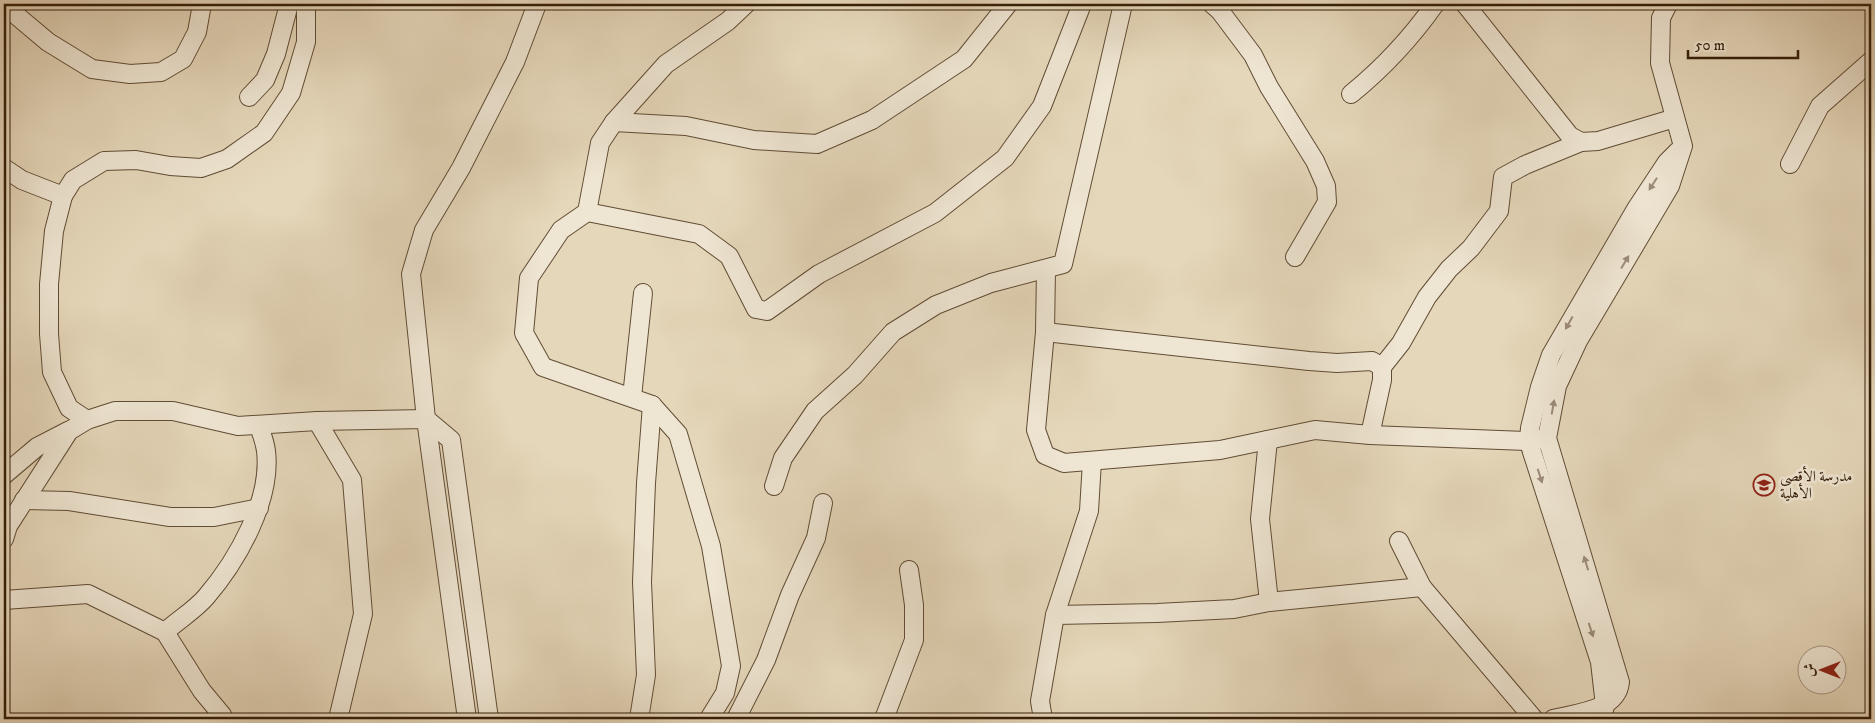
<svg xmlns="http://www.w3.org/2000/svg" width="1875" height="723" font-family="'IM FELL DW Pica',Amiri,serif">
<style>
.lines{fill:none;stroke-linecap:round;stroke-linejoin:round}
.minor-casing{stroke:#614c35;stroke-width:20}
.minor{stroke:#eee5d2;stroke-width:18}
.oneway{fill:#9b8b78}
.labels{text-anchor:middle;stroke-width:5;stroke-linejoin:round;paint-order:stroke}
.poi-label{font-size:15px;fill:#351e09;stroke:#eee5d2;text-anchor:start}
</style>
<rect width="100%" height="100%" fill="#e5d7ba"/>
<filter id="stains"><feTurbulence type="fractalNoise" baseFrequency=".004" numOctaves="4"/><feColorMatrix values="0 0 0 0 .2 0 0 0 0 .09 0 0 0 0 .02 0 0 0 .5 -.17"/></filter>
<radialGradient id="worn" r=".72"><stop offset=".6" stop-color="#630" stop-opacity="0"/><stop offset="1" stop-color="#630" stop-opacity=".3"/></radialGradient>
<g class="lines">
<g class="minor-casing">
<g id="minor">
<path d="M 1212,4 L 1220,11 L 1253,55 L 1269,87 L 1315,161 L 1326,186 L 1327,202 L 1295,257"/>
<path d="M 1465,4 L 1570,136 L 1581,142 L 1598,141 L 1675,118"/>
<path d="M 4,5 L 48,42 L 92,69 L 130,74 L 161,72 L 183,59 L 197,32 L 202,4"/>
<path d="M 1351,94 C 1383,68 1411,38 1435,4"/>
<path d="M 249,97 L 265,80 L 276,54 L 289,4"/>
<path d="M 614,122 L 686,126 L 754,140 L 817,144 L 872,120 L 964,59 L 1008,4"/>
<path d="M 1790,164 L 1820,106 L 1871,61"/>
<path d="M 4,168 L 22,180 L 63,196"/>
<path d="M 587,212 L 699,234 L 729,256 L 756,309 L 767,311 L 819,274 L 935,213 L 1005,158 L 1042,106 L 1082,4"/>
<path d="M 1046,269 L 1045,332 L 1036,430 L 1045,455 L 1064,463 L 1220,450 L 1315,430 L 1370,435 L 1529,441 L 1547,438"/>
<path d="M 1045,332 L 1309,361 L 1337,363 L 1372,361 L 1382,367 L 1382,380 L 1370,435"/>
<path d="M 1382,367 L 1401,343 L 1427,297 L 1449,269 L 1471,248 L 1499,211 L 1503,177 L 1525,165 L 1581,142"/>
<path d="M 632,397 L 643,293"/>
<path d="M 652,405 L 678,434 L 711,546 L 731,666 L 725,693 L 709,719"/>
<path d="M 87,420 L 69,408 L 52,372 L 49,334 L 49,284 L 54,231 L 63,196 L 73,180 L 104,161 L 136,160 L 170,166 L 201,168 L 227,159 L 264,133 L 291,93 L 306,42 L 306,4"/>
<path d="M 317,421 L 352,480 L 363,614 L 338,719"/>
<path d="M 1268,440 L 1260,519 L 1269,602"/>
<path d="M 4,475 L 37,447 L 68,431"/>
<path d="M 774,486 L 783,458 L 815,411 L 855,375 L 893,332 L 936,305 L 991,283 L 1063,264 L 1123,4"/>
<path d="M 24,500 L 69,501 L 170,517 L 214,517 L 259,508"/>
<path d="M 4,539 L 8,526 L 69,431 L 87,420 L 115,411 L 173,411 L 238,426 L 317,421 L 426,419 L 451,440 L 489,719"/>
<path d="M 1399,541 L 1422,587 L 1534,719"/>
<path d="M 4,600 L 88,594 L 165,632 L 202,691 L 222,715 L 224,719"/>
<path d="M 1055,615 L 1157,613 L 1234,609 L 1269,602 L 1422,587"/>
<path d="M 165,632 C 178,620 195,610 206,597 C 237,561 272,500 266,451 C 265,442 261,433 259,425"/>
<path d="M 467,719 L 426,419 L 411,274 L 424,230 L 461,168 L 515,62 L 537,4"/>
<path d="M 639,719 L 646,675 L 642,582 L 646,483 L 652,405 L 543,367 L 524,333 L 529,278 L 561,230 L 587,212 L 600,143 L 614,122 L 666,64 L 728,21 L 746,4"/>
<path d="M 736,719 L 766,660 L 790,595 L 816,538 L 823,503"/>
<path d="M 884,719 L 914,640 L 914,605 L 909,570"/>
<path d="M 1043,719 L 1040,701 L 1055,615 L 1089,511 L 1092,461"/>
<path d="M 1553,719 C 1576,713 1617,711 1620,682 L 1547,438 L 1557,386 L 1578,341 L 1670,186 L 1683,146 L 1660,63 L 1661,18 L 1668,4"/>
<path d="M 1602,719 L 1605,706 L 1600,662 L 1532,452 L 1529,441 L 1530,428 L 1540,387 L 1551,355 L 1636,209 L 1667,162 L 1678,151"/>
</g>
</g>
<use href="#minor" class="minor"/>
</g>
<defs><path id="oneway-solid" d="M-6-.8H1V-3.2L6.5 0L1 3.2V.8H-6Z" transform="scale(1.25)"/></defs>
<g class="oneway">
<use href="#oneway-solid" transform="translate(1653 184) rotate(123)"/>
<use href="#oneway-solid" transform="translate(1625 262) rotate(-59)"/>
<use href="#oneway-solid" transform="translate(1569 323) rotate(119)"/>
<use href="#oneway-solid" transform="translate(1553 407) rotate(-80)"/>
<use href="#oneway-solid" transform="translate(1540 476) rotate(72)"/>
<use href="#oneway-solid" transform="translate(1586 563) rotate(-107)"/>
<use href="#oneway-solid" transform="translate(1591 630) rotate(72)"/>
</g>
<defs>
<g id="school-ring" transform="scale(1.125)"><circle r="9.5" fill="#eee5d2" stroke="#8f2418" stroke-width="1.5"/><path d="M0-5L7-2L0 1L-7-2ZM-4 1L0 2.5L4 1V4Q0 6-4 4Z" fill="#8f2418"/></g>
</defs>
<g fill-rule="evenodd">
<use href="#school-ring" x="1764" y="485"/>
</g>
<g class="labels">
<g class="poi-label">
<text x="1780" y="481">مدرسة الأقصى<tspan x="1780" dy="17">الأهلية</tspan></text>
</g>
</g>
<rect width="1875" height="723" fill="none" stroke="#e5d7ba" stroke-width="20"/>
<rect x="5" y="5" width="1865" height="713" fill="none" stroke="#351e09" stroke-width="2.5"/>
<rect x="10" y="10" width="1855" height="703" fill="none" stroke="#351e09"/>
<g transform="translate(1822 670) rotate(270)"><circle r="24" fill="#eee5d2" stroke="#a49582"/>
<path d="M0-4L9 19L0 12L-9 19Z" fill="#8f2418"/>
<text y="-8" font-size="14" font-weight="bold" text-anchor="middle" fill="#351e09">ش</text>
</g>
<path d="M1688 50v8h110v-8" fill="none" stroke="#351e09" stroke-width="2.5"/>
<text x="1695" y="50" font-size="15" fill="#351e09" stroke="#eee5d2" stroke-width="4" paint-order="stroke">50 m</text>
<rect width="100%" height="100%" filter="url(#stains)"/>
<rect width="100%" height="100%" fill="url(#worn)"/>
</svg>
